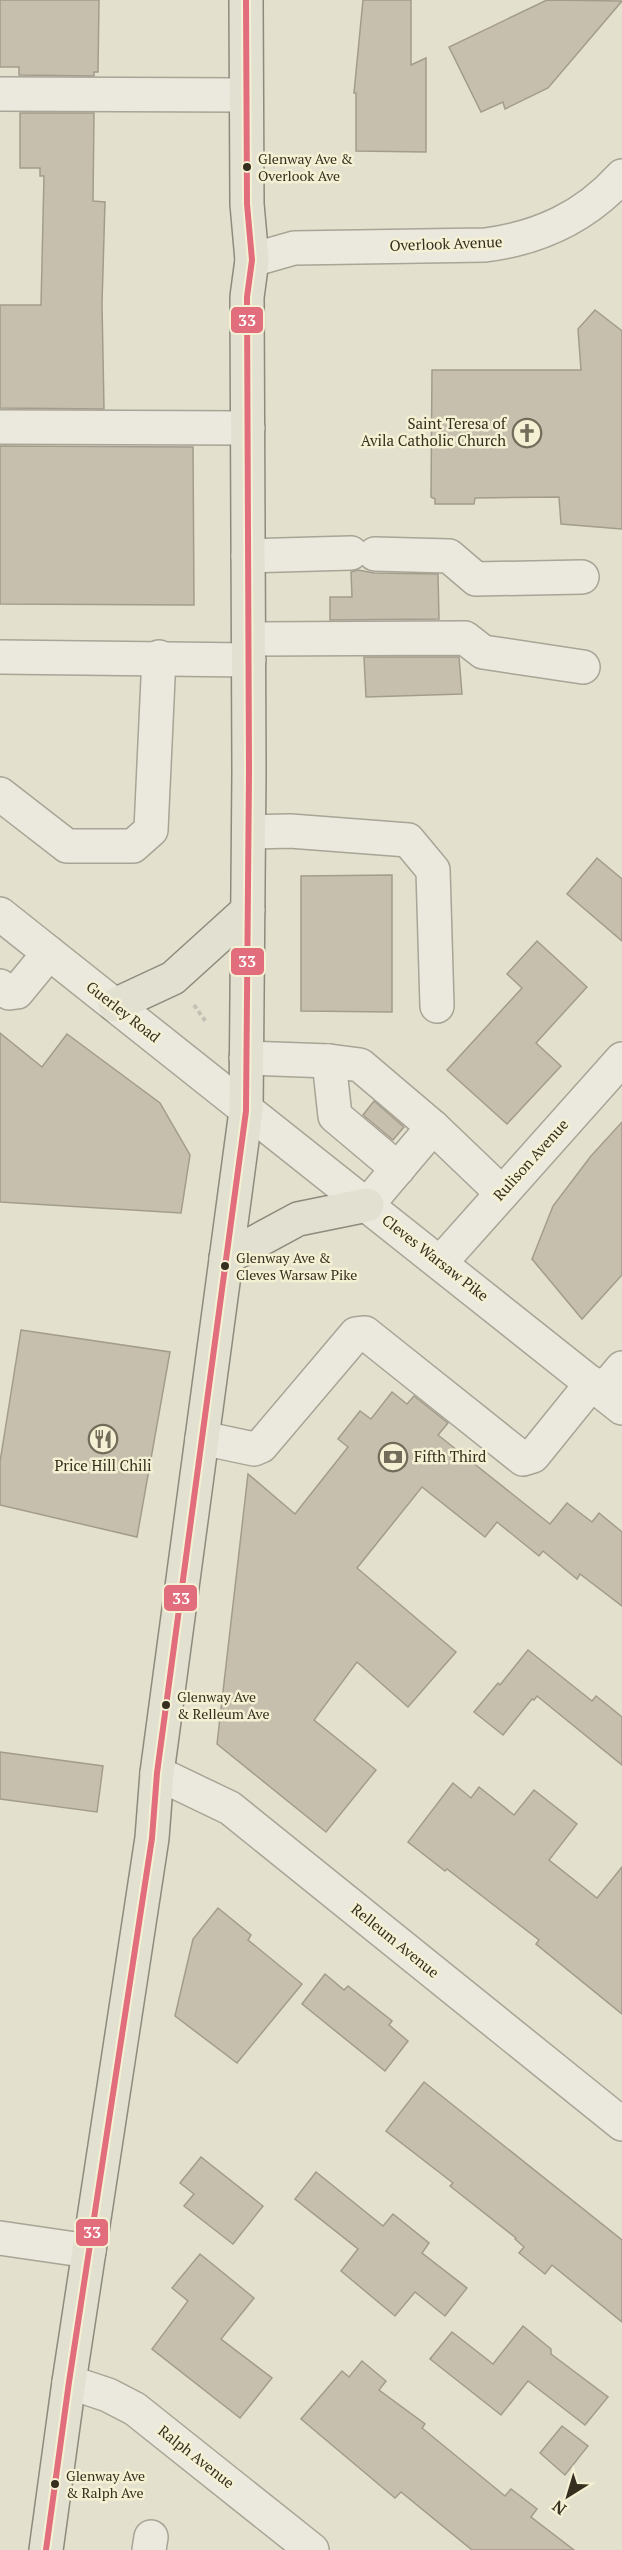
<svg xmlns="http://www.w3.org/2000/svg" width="622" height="2550" font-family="'PT Serif',serif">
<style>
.building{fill:#c7bfae;stroke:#a39c8c;stroke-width:1.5}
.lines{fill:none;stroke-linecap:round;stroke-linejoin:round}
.minor-casing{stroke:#a8a496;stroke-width:36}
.major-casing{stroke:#8e8a7d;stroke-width:36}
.path{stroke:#c4c1b5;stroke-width:4;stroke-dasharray:4.5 3;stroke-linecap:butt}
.minor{stroke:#ebe9de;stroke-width:33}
.major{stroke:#e2e0d0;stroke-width:33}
.bus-1-casing{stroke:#f4f0d3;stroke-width:10}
.bus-1{stroke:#e26e7d;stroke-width:6}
.bus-dot{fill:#362e1e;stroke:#f4f0d3;stroke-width:2}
.labels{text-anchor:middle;stroke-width:5;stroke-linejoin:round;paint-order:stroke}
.bus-label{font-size:14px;fill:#362e1e;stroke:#f4f0d3;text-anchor:start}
.street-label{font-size:15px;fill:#362e1e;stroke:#f4f0d3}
.poi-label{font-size:15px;fill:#362e1e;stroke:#f4f0d3;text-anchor:end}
.line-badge{stroke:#f4f0d3;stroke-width:2}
.badge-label{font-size:16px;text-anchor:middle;font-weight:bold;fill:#fff}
</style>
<rect width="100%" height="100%" fill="#e3e0cd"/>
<g class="building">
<path d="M 0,0 L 99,0 L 98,72 L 94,72 L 94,76 L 19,75 L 19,67 L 0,67 Z"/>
<path d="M 363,0 L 411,0 L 411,65 L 426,58 L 426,152 L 356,151 L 356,93 L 354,93 Z"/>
<path d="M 547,0 L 622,1 L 548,88 L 505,109 L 503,102 L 481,112 L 449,47 Z"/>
<path d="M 20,113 L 94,113 L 93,201 L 105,202 L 102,304 L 104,409 L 0,408 L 0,305 L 41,305 L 44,176 L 40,176 L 40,168 L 20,168 Z"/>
<path d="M 595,310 L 622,331 L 622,529 L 561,524 L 559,497 L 475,498 L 474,504 L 435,504 L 435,499 L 431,497 L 432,370 L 581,370 L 578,329 Z"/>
<path d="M 0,446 L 193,447 L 194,605 L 0,604 Z"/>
<path d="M 358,570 L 374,573 L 438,574 L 439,619 L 330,620 L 330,597 L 352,597 L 351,572 Z"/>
<path d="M 364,657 L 459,657 L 462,694 L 366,697 Z"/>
<path d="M 597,858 L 622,879 L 622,941 L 567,894 Z"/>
<path d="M 392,875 L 392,1012 L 301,1011 L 301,876 Z"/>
<path d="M 537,941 L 587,987 L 536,1043 L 561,1066 L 507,1124 L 447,1070 L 522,988 L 507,974 Z"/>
<path d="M 0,1033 L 42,1067 L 67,1034 L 160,1103 L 190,1155 L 181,1213 L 0,1202 Z"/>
<path d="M 374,1101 L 404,1127 L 393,1140 L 363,1115 Z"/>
<path d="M 622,1122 L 622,1275 L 582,1319 L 532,1259 L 553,1206 L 591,1156 Z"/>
<path d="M 21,1330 L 170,1352 L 137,1537 L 0,1505 L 0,1462 Z"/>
<path d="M 392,1392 L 407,1404 L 414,1396 L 448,1423 L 438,1435 L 550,1524 L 567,1503 L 592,1522 L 599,1513 L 622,1532 L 622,1606 L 580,1574 L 577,1579 L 543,1551 L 539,1556 L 497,1522 L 485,1537 L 422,1487 L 357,1568 L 456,1652 L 408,1707 L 357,1662 L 314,1720 L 376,1770 L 326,1832 L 217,1744 L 248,1474 L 295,1514 L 348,1447 L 338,1439 L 360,1411 L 371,1419 Z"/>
<path d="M 528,1650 L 592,1701 L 596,1696 L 622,1717 L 622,1765 L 537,1696 L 534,1700 L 532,1699 L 503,1735 L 474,1712 L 498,1683 L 500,1685 Z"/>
<path d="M 0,1752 L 103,1766 L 97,1812 L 0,1799 Z"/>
<path d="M 453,1783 L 471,1798 L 479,1787 L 514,1815 L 534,1790 L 577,1824 L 549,1860 L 597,1898 L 622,1867 L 622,2014 L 536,1944 L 539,1940 L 447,1869 L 445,1871 L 408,1842 Z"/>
<path d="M 218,1908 L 251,1935 L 248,1940 L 302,1984 L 237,2063 L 175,2016 L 193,1939 Z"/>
<path d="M 325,1974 L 344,1990 L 348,1986 L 392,2021 L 389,2025 L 408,2041 L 385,2071 L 302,2004 Z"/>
<path d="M 424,2082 L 622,2240 L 622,2322 L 552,2265 L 545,2274 L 519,2253 L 524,2247 L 515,2239 L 516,2238 L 450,2186 L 453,2183 L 386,2131 Z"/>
<path d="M 201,2157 L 263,2206 L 233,2244 L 184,2206 L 194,2194 L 180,2183 Z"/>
<path d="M 316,2172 L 383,2226 L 393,2214 L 429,2243 L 422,2253 L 467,2288 L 445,2316 L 415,2292 L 395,2316 L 341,2271 L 358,2249 L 295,2199 Z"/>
<path d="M 200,2254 L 254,2298 L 221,2339 L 272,2378 L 240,2418 L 152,2349 L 188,2301 L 172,2288 Z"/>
<path d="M 523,2326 L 551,2349 L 551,2354 L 608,2397 L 585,2425 L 528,2381 L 501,2415 L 430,2359 L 452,2332 L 493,2364 Z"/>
<path d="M 362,2361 L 386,2381 L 379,2390 L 425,2424 L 422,2428 L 505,2496 L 511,2489 L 537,2509 L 531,2517 L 574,2550 L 472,2550 L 401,2492 L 395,2498 L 301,2419 L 342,2371 L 349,2377 Z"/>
<path d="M 562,2426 L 588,2446 L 565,2475 L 540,2453 Z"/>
</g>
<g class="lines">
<g class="minor-casing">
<g id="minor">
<path d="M 0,94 L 246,95"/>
<path d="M 252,260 L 294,248 L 485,245 C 540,238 585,217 622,176"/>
<path d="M 0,427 L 248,428"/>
<path d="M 375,554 L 449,556 L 476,579 L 582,577"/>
<path d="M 248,556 L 351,553"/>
<path d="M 249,639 L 465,638 L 483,652 L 583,667"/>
<path d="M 0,657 L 249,660"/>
<path d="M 0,794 L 67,846 L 133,846 L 151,830 L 159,657"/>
<path d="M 249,832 L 290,831 L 408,840 L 433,870 L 437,1006"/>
<path d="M 0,914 L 622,1408"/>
<path d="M 0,986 L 9,993 L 17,992 L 49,953"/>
<path d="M 246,1058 L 329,1061 L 360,1065 L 433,1127 L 502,1193"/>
<path d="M 329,1061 L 335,1116 L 398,1169"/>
<path d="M 367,1205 L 433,1127"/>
<path d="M 441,1262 L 622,1059"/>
<path d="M 602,1392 L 622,1368"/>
<path d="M 202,1438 L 254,1449 L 261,1446 L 356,1334 L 365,1333 L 523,1459 L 533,1456 L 592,1383"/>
<path d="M 157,1773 L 230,1808 L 622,2124"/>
<path d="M 0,2238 L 89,2251"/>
<path d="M 69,2382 L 108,2395 L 135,2409 L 312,2550"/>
<path d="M 149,2550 L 151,2537"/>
</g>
</g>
<g class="major-casing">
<g id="major">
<path d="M 115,1005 L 173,978 L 248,910"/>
<path d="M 226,1258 L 298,1219 L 367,1205"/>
<path d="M 46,2550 L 69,2382 L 152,1838 L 157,1773 L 246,1111 L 249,772 L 247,297 L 252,260 L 247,204 L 246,0"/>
</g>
</g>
<path class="path" d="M 194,1005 L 206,1022"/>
<use href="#minor" class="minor"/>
<use href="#major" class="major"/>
<g class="bus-1-casing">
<path id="bus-1" d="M 46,2550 L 69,2382 L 152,1838 L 157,1773 L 246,1111 L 249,772 L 247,297 L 252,260 L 247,204 L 246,0"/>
</g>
<use href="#bus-1" class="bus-1"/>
</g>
<defs>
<g id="church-ring" transform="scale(1.5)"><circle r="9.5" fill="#f4f0d3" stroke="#736c5b" stroke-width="1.5"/><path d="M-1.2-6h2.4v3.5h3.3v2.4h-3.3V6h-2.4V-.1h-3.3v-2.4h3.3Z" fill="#736c5b"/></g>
<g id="restaurant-ring" transform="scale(1.5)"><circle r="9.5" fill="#f4f0d3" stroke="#736c5b" stroke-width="1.5"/><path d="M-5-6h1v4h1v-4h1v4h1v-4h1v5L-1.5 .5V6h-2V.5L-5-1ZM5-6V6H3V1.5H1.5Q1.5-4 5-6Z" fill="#736c5b"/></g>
<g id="bank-ring" transform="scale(1.5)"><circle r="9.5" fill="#f4f0d3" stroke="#736c5b" stroke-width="1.5"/><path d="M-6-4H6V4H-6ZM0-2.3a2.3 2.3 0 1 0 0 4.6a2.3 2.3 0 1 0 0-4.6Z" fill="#736c5b"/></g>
</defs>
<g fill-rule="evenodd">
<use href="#church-ring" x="527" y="433"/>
<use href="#restaurant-ring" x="103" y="1439"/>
<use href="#bank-ring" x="393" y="1457"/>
</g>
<g class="bus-dot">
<circle cx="247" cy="167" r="5"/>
<circle cx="225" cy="1266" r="5"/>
<circle cx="166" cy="1705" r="5"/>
<circle cx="55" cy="2484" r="5"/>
</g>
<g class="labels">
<g class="bus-label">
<text x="258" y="164">Glenway Ave &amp;<tspan x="258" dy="17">Overlook Ave</tspan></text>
<text x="236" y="1263">Glenway Ave &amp;<tspan x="236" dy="17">Cleves Warsaw Pike</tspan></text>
<text x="177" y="1702">Glenway Ave<tspan x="177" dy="17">&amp; Relleum Ave</tspan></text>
<text x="66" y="2481">Glenway Ave<tspan x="66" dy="17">&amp; Ralph Ave</tspan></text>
</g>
<g class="street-label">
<text transform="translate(446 244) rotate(-2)" y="5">Overlook Avenue</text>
<text transform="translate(123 1012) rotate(38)" y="5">Guerley Road</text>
<text transform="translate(531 1160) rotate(-48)" y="5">Rulison Avenue</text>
<text transform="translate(435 1258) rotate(38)" y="5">Cleves Warsaw Pike</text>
<text transform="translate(395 1941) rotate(39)" y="5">Relleum Avenue</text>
<text transform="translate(196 2457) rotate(38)" y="5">Ralph Avenue</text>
</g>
<g class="poi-label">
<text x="506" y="429">Saint Teresa of<tspan x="506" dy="17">Avila Catholic Church</tspan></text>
<text x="414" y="1462" text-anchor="start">Fifth Third</text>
<text x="103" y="1471" text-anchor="middle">Price Hill Chili</text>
</g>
</g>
<g class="line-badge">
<rect x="230" y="306" width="34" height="28" rx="6" fill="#e26e7d"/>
<rect x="230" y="947" width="35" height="29" rx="6" fill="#e26e7d"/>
<rect x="163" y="1584" width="35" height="28" rx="6" fill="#e26e7d"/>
<rect x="75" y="2218" width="34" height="29" rx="6" fill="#e26e7d"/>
</g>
<g class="badge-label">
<text x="247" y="326">33</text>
<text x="247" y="967">33</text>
<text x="181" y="1604">33</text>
<text x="92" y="2238">33</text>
</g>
<g transform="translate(568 2496) rotate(217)" stroke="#f4f0d3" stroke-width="4.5" paint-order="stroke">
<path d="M0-4.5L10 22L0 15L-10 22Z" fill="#362e1e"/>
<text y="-9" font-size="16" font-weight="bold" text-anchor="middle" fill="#362e1e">N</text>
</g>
</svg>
